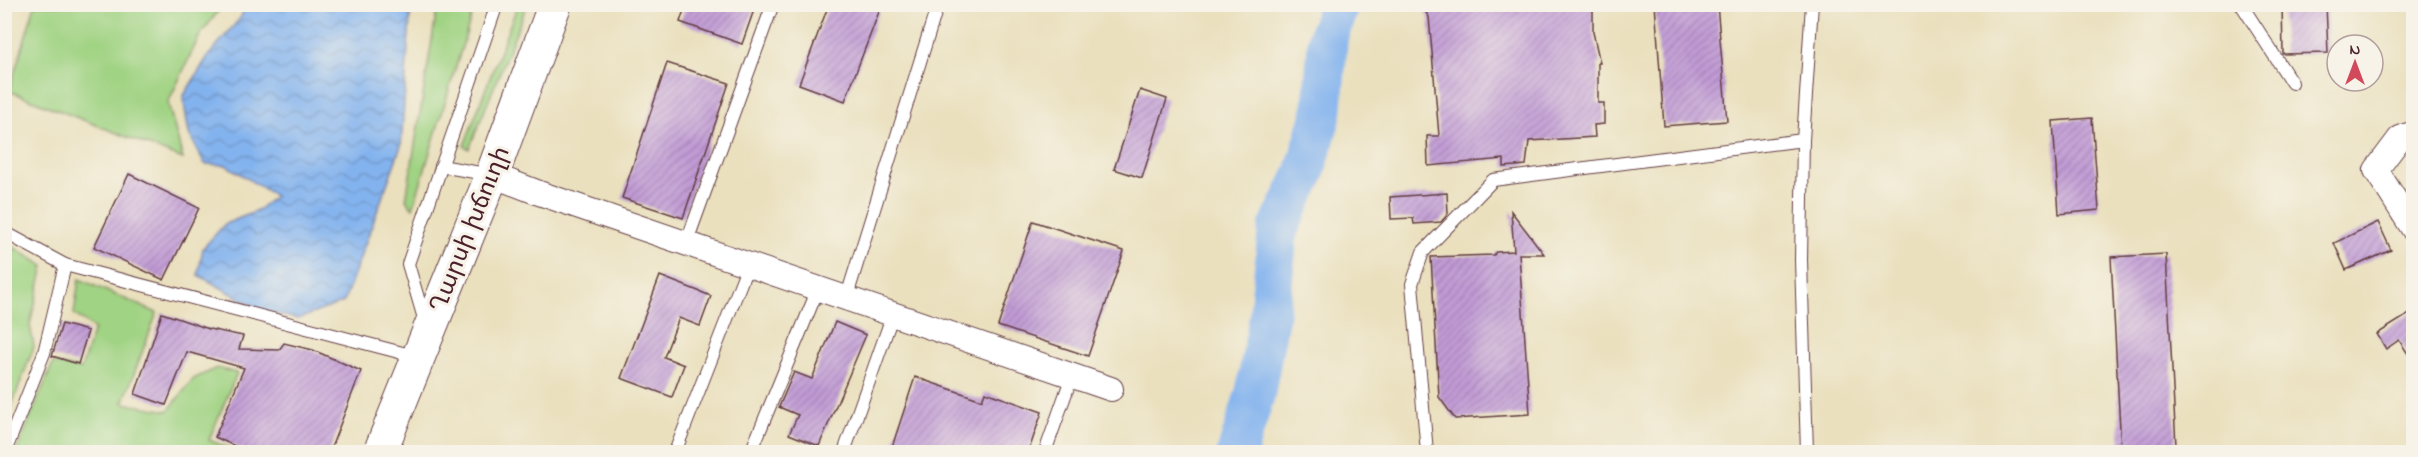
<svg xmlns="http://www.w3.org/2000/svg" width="2418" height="457" font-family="'Indie Flower','Noto Sans Armenian',sans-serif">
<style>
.grass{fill:#a0d383;stroke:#757957;stroke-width:1.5}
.water{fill:url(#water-waves);stroke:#66698c;stroke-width:1.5}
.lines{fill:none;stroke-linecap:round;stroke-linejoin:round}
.river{stroke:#83b3ee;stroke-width:40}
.building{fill:url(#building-hatch)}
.service-casing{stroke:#623c41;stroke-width:14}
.minor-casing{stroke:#623c41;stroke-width:26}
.secondary-casing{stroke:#623c41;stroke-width:35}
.service{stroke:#fff;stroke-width:12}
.minor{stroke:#fff;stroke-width:24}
.secondary{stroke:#fff;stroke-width:33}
.labels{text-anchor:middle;stroke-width:6;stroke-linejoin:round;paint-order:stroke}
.street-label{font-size:24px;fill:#4a1f2b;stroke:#f7f3e8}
</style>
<defs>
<pattern id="water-waves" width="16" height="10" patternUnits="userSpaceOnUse" patternTransform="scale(1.5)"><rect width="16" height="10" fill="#83b3ee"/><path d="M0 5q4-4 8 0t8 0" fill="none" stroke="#6d91c1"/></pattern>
<pattern id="building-hatch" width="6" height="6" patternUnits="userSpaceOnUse" patternTransform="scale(1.5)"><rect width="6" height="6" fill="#c19bd6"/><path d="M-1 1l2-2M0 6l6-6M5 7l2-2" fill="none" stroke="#9f7eae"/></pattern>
</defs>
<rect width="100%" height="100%" fill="#f7f3e8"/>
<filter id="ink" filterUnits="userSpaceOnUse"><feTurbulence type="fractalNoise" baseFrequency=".0167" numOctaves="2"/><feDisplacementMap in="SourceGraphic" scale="12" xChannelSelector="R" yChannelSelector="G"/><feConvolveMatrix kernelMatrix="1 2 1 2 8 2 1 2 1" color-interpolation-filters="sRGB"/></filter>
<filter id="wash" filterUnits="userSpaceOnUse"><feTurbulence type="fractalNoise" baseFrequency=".008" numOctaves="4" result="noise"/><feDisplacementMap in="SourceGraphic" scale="24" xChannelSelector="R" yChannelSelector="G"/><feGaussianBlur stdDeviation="1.35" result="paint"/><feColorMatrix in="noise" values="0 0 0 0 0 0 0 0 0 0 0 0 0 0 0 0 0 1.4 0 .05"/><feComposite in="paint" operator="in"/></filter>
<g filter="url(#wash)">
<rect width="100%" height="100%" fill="#eae0be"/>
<g class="grass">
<path d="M 518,4 L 527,5 L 469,149 L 464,146 Z"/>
<path d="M 35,5 L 223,5 L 200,35 L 168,103 L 183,159 L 9,91 Z"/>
<path d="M 437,9 L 472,14 L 413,208 L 406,200 Z"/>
<path d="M 5,242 L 44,266 L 30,325 L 34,347 L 5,423 Z"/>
<path d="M 79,279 L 157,313 L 123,403 L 168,411 L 193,379 L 217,368 L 237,373 L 209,440 L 239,452 L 16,452 L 53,363 L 81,369 L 94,329 L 74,314 Z"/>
</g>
<path class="water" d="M 245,5 L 411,5 L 401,146 L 344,302 L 298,319 L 263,311 L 198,275 L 203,248 L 225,224 L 257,211 L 275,196 L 226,165 L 205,164 L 189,134 L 183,97 L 208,56 L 241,17 Z"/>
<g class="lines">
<path class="river" d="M 1237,452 L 1255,394 L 1269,317 L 1278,229 L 1304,175 L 1322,113 L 1328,37 L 1339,4"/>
</g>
<g id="blocks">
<g class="building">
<path d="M 686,4 L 756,4 L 742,44 L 680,22 Z"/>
<path d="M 829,4 L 882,4 L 845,101 L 799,84 Z"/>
<path d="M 1420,4 L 1593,4 L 1593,32 L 1600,63 L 1598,63 L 1598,103 L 1604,103 L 1604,124 L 1594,125 L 1595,137 L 1529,141 L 1526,165 L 1504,167 L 1504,159 L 1428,166 L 1427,136 L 1439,136 L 1429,17 Z"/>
<path d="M 1655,4 L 1717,4 L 1727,121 L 1664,126 Z"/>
<path d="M 2282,4 L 2326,4 L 2328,53 L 2283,54 Z"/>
<path d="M 667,63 L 729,83 L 683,218 L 622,198 Z"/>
<path d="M 1140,90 L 1167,99 L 1142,178 L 1114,169 Z"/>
<path d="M 2092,118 L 2099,210 L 2059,214 L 2053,121 Z"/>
<path d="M 129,174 L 199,208 L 164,280 L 94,247 Z"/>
<path d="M 1447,193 L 1448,214 L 1441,222 L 1414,224 L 1413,218 L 1391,219 L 1390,197 Z"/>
<path d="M 1511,211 L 1544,254 L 1519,254 L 1530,414 L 1455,419 L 1439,397 L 1431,257 L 1494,255 L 1496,252 L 1514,251 Z"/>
<path d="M 1033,221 L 1124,251 L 1088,356 L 998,326 Z"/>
<path d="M 2378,222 L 2391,250 L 2346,270 L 2334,243 Z"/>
<path d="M 2166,254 L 2176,446 L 2121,449 L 2111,257 Z"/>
<path d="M 660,276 L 711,296 L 700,326 L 679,318 L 664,357 L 684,365 L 672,397 L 621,378 Z"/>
<path d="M 2414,311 L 2414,363 L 2399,340 L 2386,349 L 2377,334 Z"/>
<path d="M 162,313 L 209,329 L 243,336 L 239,349 L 279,350 L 284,343 L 313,350 L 361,371 L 329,453 L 250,453 L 215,437 L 244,368 L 187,352 L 166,405 L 135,394 Z"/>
<path d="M 835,322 L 866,335 L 819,446 L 789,434 L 798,415 L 779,407 L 794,372 L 812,379 Z"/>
<path d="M 62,324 L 88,331 L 78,364 L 52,356 Z"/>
<path d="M 915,377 L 982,400 L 985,392 L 1042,412 L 1028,453 L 890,453 Z"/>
</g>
</g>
</g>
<g filter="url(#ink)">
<use href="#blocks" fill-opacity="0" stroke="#623c41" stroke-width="1.5"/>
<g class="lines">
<g class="service-casing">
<g id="service">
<path d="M 2241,4 L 2292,83"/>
<path d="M 441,166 L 491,175"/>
<path d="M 4,232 L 65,265 L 418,357"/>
<path d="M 686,244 L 773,4"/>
<path d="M 846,299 L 938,4"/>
<path d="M 425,322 L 408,264 L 497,4"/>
<path d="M 5,452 L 44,353 L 65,265"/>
<path d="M 675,452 L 748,265"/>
<path d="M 751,452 L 818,289"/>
<path d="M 844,452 L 893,314"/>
<path d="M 1045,452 L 1072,376"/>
<path d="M 1427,452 L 1412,284 L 1423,252 L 1493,180 L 1803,140"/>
<path d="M 1807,452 L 1801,260 L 1803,140 L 1812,4"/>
</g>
</g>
<g class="minor-casing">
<g id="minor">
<path d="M 2414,133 L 2400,138 L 2376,170 L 2414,230"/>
<path d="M 492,175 L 539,193 L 1111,389"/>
</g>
</g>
<g class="secondary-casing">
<path id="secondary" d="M 380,452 L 492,175 L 555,4"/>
</g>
<use href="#service" class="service"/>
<use href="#minor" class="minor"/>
<use href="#secondary" class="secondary"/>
</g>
</g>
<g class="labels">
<g class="street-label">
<text transform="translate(469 229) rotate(-68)" y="8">Ղարսի խճուղի</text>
</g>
</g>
<rect width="2418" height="457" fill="none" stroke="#f7f3e8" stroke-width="24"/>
<g transform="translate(2355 63)"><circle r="28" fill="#f7f3e8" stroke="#b29e9c" stroke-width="1.5"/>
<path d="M0-4.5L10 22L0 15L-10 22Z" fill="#d1495b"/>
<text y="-9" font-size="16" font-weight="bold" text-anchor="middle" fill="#4a1f2b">N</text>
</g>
</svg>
